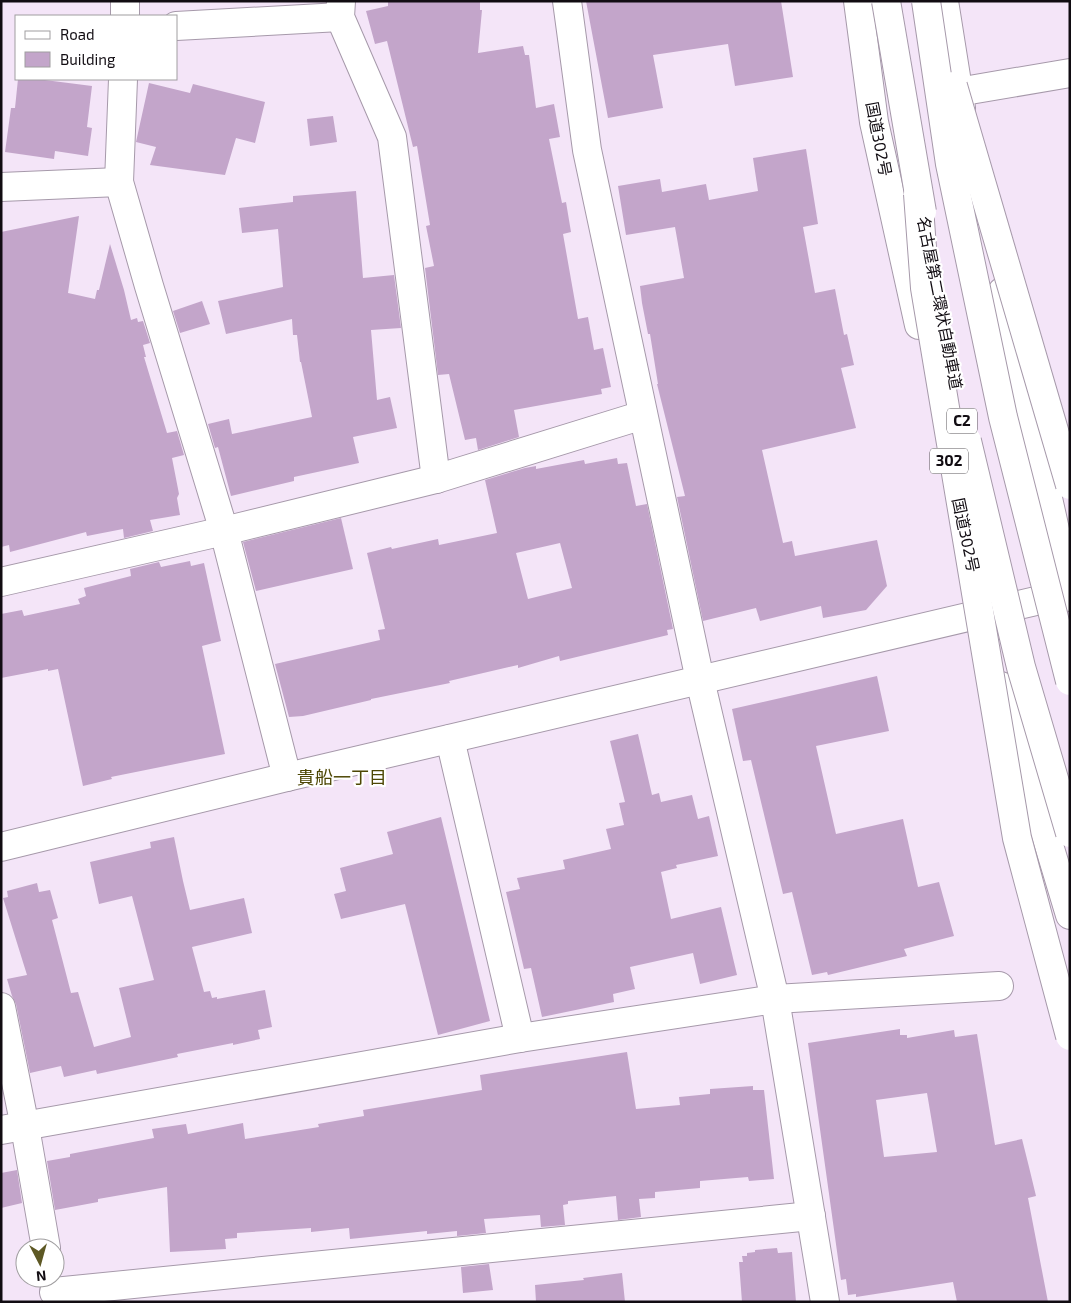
<svg xmlns="http://www.w3.org/2000/svg" width="1071" height="1303" font-family="'Exo 2','Noto Sans JP',sans-serif">
<style>
.building{fill:#c3a5ca;fill-rule:evenodd}
.lines{fill:none;stroke-linecap:round;stroke-linejoin:round}
.street-casing{stroke:#a699aa;stroke-width:30}
.secondary-casing{stroke:#a699aa;stroke-width:30}
.highway-casing{stroke:#a699aa;stroke-width:30}
.street{stroke:#fff;stroke-width:28}
.secondary{stroke:#fff;stroke-width:28}
.highway{stroke:#fff;stroke-width:28}
.highway-bridge-casing{stroke:#a699aa;stroke-width:30;stroke-linecap:butt}
.highway-bridge{stroke:#fff;stroke-width:28}
.labels{text-anchor:middle;stroke-width:4.5;stroke-linejoin:round;paint-order:stroke}
.shield{fill:#fff;stroke:#585559;stroke-width:1}
.shield-label{font-size:15px;font-weight:bold;fill:#110c12}
.street-label{font-size:16px;fill:#110c12;stroke:#fff}
.neighbourhood-label{font-size:18px;fill:#4d4704;stroke:#fff}
</style>
<rect width="100%" height="100%" fill="#f4e5f8"/>
<g class="building">
<path d="M 388,1 L 480,1 L 480,10 L 482,10 L 478,53 L 523,46 L 525,55 L 529,55 L 536,108 L 554,104 L 560,137 L 549,139 L 562,203 L 566,202 L 571,232 L 563,234 L 578,319 L 588,317 L 594,350 L 603,348 L 611,387 L 601,389 L 602,394 L 514,410 L 519,437 L 478,450 L 476,438 L 465,440 L 449,374 L 438,375 L 425,268 L 434,266 L 426,226 L 430,225 L 417,146 L 413,147 L 387,41 L 375,44 L 366,11 L 388,6 Z"/>
<path d="M 586,1 L 781,1 L 793,77 L 735,86 L 728,44 L 653,55 L 663,108 L 608,118 Z"/>
<path d="M 18,79 L 37,79 L 92,86 L 87,127 L 92,128 L 88,156 L 55,151 L 54,159 L 5,152 L 11,108 L 15,108 Z"/>
<path d="M 149,83 L 190,93 L 193,84 L 265,102 L 255,143 L 236,138 L 225,175 L 150,165 L 156,147 L 136,142 Z"/>
<path d="M 333,116 L 337,142 L 310,146 L 307,119 Z"/>
<path d="M 806,149 L 818,224 L 803,227 L 815,293 L 835,289 L 844,335 L 847,334 L 854,365 L 841,368 L 856,428 L 762,450 L 783,543 L 792,541 L 795,556 L 877,540 L 887,586 L 866,610 L 823,618 L 821,606 L 760,621 L 756,608 L 703,621 L 677,497 L 685,496 L 657,384 L 658,384 L 650,334 L 648,334 L 642,303 L 640,286 L 684,278 L 675,227 L 626,235 L 618,186 L 660,179 L 662,192 L 706,184 L 709,200 L 758,191 L 753,158 Z"/>
<path d="M 356,191 L 363,278 L 394,275 L 401,328 L 371,330 L 377,400 L 390,397 L 397,428 L 353,437 L 359,463 L 294,477 L 294,481 L 231,496 L 218,447 L 215,448 L 208,424 L 229,419 L 232,434 L 312,417 L 301,362 L 300,362 L 297,335 L 293,335 L 292,319 L 226,334 L 218,301 L 283,287 L 278,229 L 242,233 L 239,208 L 293,202 L 293,196 Z"/>
<path d="M 79,216 L 68,293 L 95,299 L 97,290 L 99,290 L 110,244 L 124,290 L 131,320 L 137,318 L 138,322 L 143,321 L 150,343 L 143,345 L 146,357 L 144,357 L 167,433 L 177,431 L 184,455 L 172,458 L 179,494 L 177,498 L 180,515 L 150,520 L 153,531 L 124,538 L 123,529 L 87,536 L 86,532 L 10,552 L 9,545 L 1,547 L 1,232 Z"/>
<path d="M 202,301 L 210,324 L 180,333 L 173,311 Z"/>
<path d="M 617,458 L 618,464 L 627,463 L 636,506 L 647,504 L 673,629 L 667,630 L 668,635 L 560,661 L 559,656 L 518,668 L 518,665 L 449,681 L 450,683 L 371,699 L 371,700 L 303,716 L 289,717 L 275,664 L 380,640 L 378,630 L 385,629 L 367,553 L 391,547 L 392,549 L 438,539 L 439,545 L 497,533 L 485,480 L 525,468 L 536,466 L 536,469 L 584,460 L 585,464 ZM 560,543 L 572,588 L 528,599 L 516,553 Z"/>
<path d="M 341,518 L 353,569 L 256,591 L 243,542 Z"/>
<path d="M 190,561 L 191,566 L 204,563 L 221,641 L 202,646 L 225,754 L 111,777 L 112,779 L 83,786 L 58,669 L 48,671 L 48,669 L 1,678 L 1,614 L 22,610 L 24,616 L 80,604 L 78,599 L 86,596 L 84,588 L 131,576 L 130,569 L 159,562 L 161,567 Z"/>
<path d="M 877,676 L 889,731 L 816,746 L 836,834 L 903,819 L 918,887 L 939,882 L 954,936 L 904,949 L 907,956 L 828,975 L 827,972 L 812,975 L 792,892 L 783,894 L 751,760 L 743,761 L 732,709 Z"/>
<path d="M 638,734 L 652,795 L 659,793 L 661,802 L 692,795 L 698,819 L 709,816 L 718,856 L 676,865 L 677,868 L 661,872 L 671,919 L 721,907 L 737,975 L 700,984 L 693,953 L 630,967 L 635,989 L 613,994 L 614,1002 L 542,1017 L 531,968 L 524,969 L 506,892 L 520,889 L 517,878 L 565,869 L 563,860 L 611,849 L 606,829 L 624,825 L 619,803 L 625,802 L 610,741 Z"/>
<path d="M 441,817 L 490,1021 L 438,1035 L 405,904 L 341,919 L 334,894 L 346,891 L 340,868 L 393,854 L 387,832 Z"/>
<path d="M 174,837 L 183,881 L 190,910 L 244,898 L 252,933 L 192,947 L 204,992 L 210,991 L 212,998 L 217,997 L 217,999 L 265,990 L 272,1027 L 258,1030 L 260,1039 L 233,1045 L 233,1043 L 177,1054 L 178,1057 L 97,1074 L 96,1070 L 64,1077 L 61,1066 L 30,1073 L 16,1004 L 12,996 L 7,979 L 27,975 L 3,898 L 8,897 L 7,891 L 37,883 L 39,892 L 50,890 L 58,918 L 52,920 L 71,993 L 78,992 L 94,1047 L 131,1037 L 119,988 L 154,980 L 132,896 L 99,904 L 90,862 L 151,848 L 150,842 Z"/>
<path d="M 900,1029 L 900,1035 L 907,1035 L 907,1038 L 954,1030 L 955,1037 L 977,1034 L 995,1145 L 1022,1139 L 1029,1167 L 1036,1196 L 1028,1198 L 1048,1302 L 957,1302 L 953,1282 L 856,1297 L 856,1294 L 848,1295 L 846,1279 L 841,1280 L 808,1043 ZM 927,1093 L 937,1152 L 884,1157 L 876,1100 Z"/>
<path d="M 627,1052 L 636,1109 L 680,1105 L 679,1097 L 710,1094 L 710,1089 L 753,1086 L 753,1090 L 764,1090 L 774,1179 L 749,1181 L 748,1177 L 700,1181 L 700,1188 L 655,1192 L 655,1198 L 639,1199 L 641,1217 L 618,1220 L 616,1196 L 568,1201 L 568,1204 L 563,1205 L 565,1225 L 541,1227 L 540,1215 L 484,1219 L 486,1233 L 457,1236 L 457,1231 L 427,1234 L 427,1231 L 350,1239 L 349,1228 L 311,1232 L 311,1228 L 237,1233 L 237,1238 L 225,1239 L 226,1249 L 170,1252 L 167,1187 L 98,1199 L 98,1202 L 55,1210 L 47,1161 L 70,1157 L 70,1154 L 154,1138 L 152,1129 L 186,1124 L 188,1134 L 243,1123 L 245,1139 L 319,1127 L 318,1124 L 364,1116 L 363,1110 L 482,1090 L 480,1075 Z"/>
<path d="M 17,1170 L 22,1203 L 1,1208 L 1,1173 Z"/>
<path d="M 777,1248 L 778,1253 L 792,1252 L 796,1302 L 742,1302 L 739,1262 L 743,1262 L 742,1256 L 747,1256 L 747,1253 L 755,1252 L 755,1250 Z"/>
<path d="M 489,1264 L 493,1290 L 463,1293 L 461,1267 Z"/>
<path d="M 622,1273 L 625,1302 L 536,1302 L 535,1285 L 584,1280 L 583,1278 Z"/>
</g>
<g class="lines">
<g class="street-casing">
<g id="street">
<path d="M 125,1 L 125,16"/>
<path d="M 341,1 L 340,17 L 392,137 L 436,479"/>
<path d="M 567,1 L 587,150 L 700,680 L 775,999 L 825,1302"/>
<path d="M 176,26 L 340,17"/>
<path d="M 123,79 L 119,182 L 149,286 L 224,531 L 287,777"/>
<path d="M 958,92 L 1070,73"/>
<path d="M 1,187 L 119,182"/>
<path d="M 1,582 L 224,531 L 436,479 L 643,415"/>
<path d="M 450,739 L 520,1038"/>
<path d="M 1,1007 L 25,1127 L 46,1248"/>
<path d="M 1,1130 L 520,1038 L 775,999 L 999,986"/>
<path d="M 54,1292 L 811,1216"/>
</g>
</g>
<g class="secondary-casing">
<path id="secondary" d="M 1,847 L 287,777 L 1070,593"/>
</g>
<g class="highway-casing">
<g id="highway">
<path d="M 858,1 L 874,122 L 919,325"/>
<path d="M 944,1 L 961,108"/>
<path d="M 1002,292 L 1070,597"/>
<path d="M 1001,686 L 1070,915"/>
</g>
</g>
<use href="#street" class="street"/>
<use href="#secondary" class="secondary"/>
<use href="#highway" class="highway"/>
<g class="highway-bridge-casing">
<g id="highway-bridge">
<path d="M 886,1 L 922,212"/>
<path d="M 926,1 L 950,164 L 1003,417 L 1070,681"/>
<path d="M 953,86 L 1070,485"/>
<path d="M 918,194 L 925,288 L 1017,838 L 1070,1036"/>
<path d="M 967,441 L 1021,667 L 1070,833"/>
</g>
</g>
<use href="#highway-bridge" class="highway-bridge"/>
</g>
<g class="labels">
<g class="shield">
<rect x="947" y="408.5" width="30" height="25" rx="4"/>
<rect x="930" y="448.5" width="38" height="25" rx="4"/>
</g>
<g class="shield-label">
<text x="962" y="426">C2</text>
<text x="949" y="466">302</text>
</g>
<g class="street-label">
<text transform="translate(879 139) rotate(79)" y="6">国道302号</text>
<text transform="translate(940 303) rotate(79)" y="6">名古屋第二環状自動車道</text>
<text transform="translate(966 535) rotate(78)" y="6">国道302号</text>
</g>
<g class="neighbourhood-label">
<text x="342" y="784">貴船一丁目</text>
</g>
</g>
<rect width="1071" height="1303" fill="none" stroke="#110c12" stroke-width="5"/>
<rect x="15" y="15" width="162" height="65" fill="#ffffff" stroke="#a09ea0"/>
<rect x="25" y="31" width="25" height="8" fill="#ffffff" stroke="#a09ea0"/>
<text x="60" y="40" font-size="15" fill="#110c12">Road</text>
<rect x="25" y="52" width="25" height="15" fill="#c3a5ca" stroke="#a09ea0"/>
<text x="60" y="65" font-size="15" fill="#110c12">Building</text>
<g transform="translate(40 1263) rotate(174)"><circle r="24" fill="#ffffff" stroke="#a09ea0"/>
<path d="M0-4L9 19L0 12L-9 19Z" fill="#5d5824"/>
<text y="-8" font-size="14" font-weight="bold" text-anchor="middle" fill="#110c12">N</text>
</g>
</svg>
